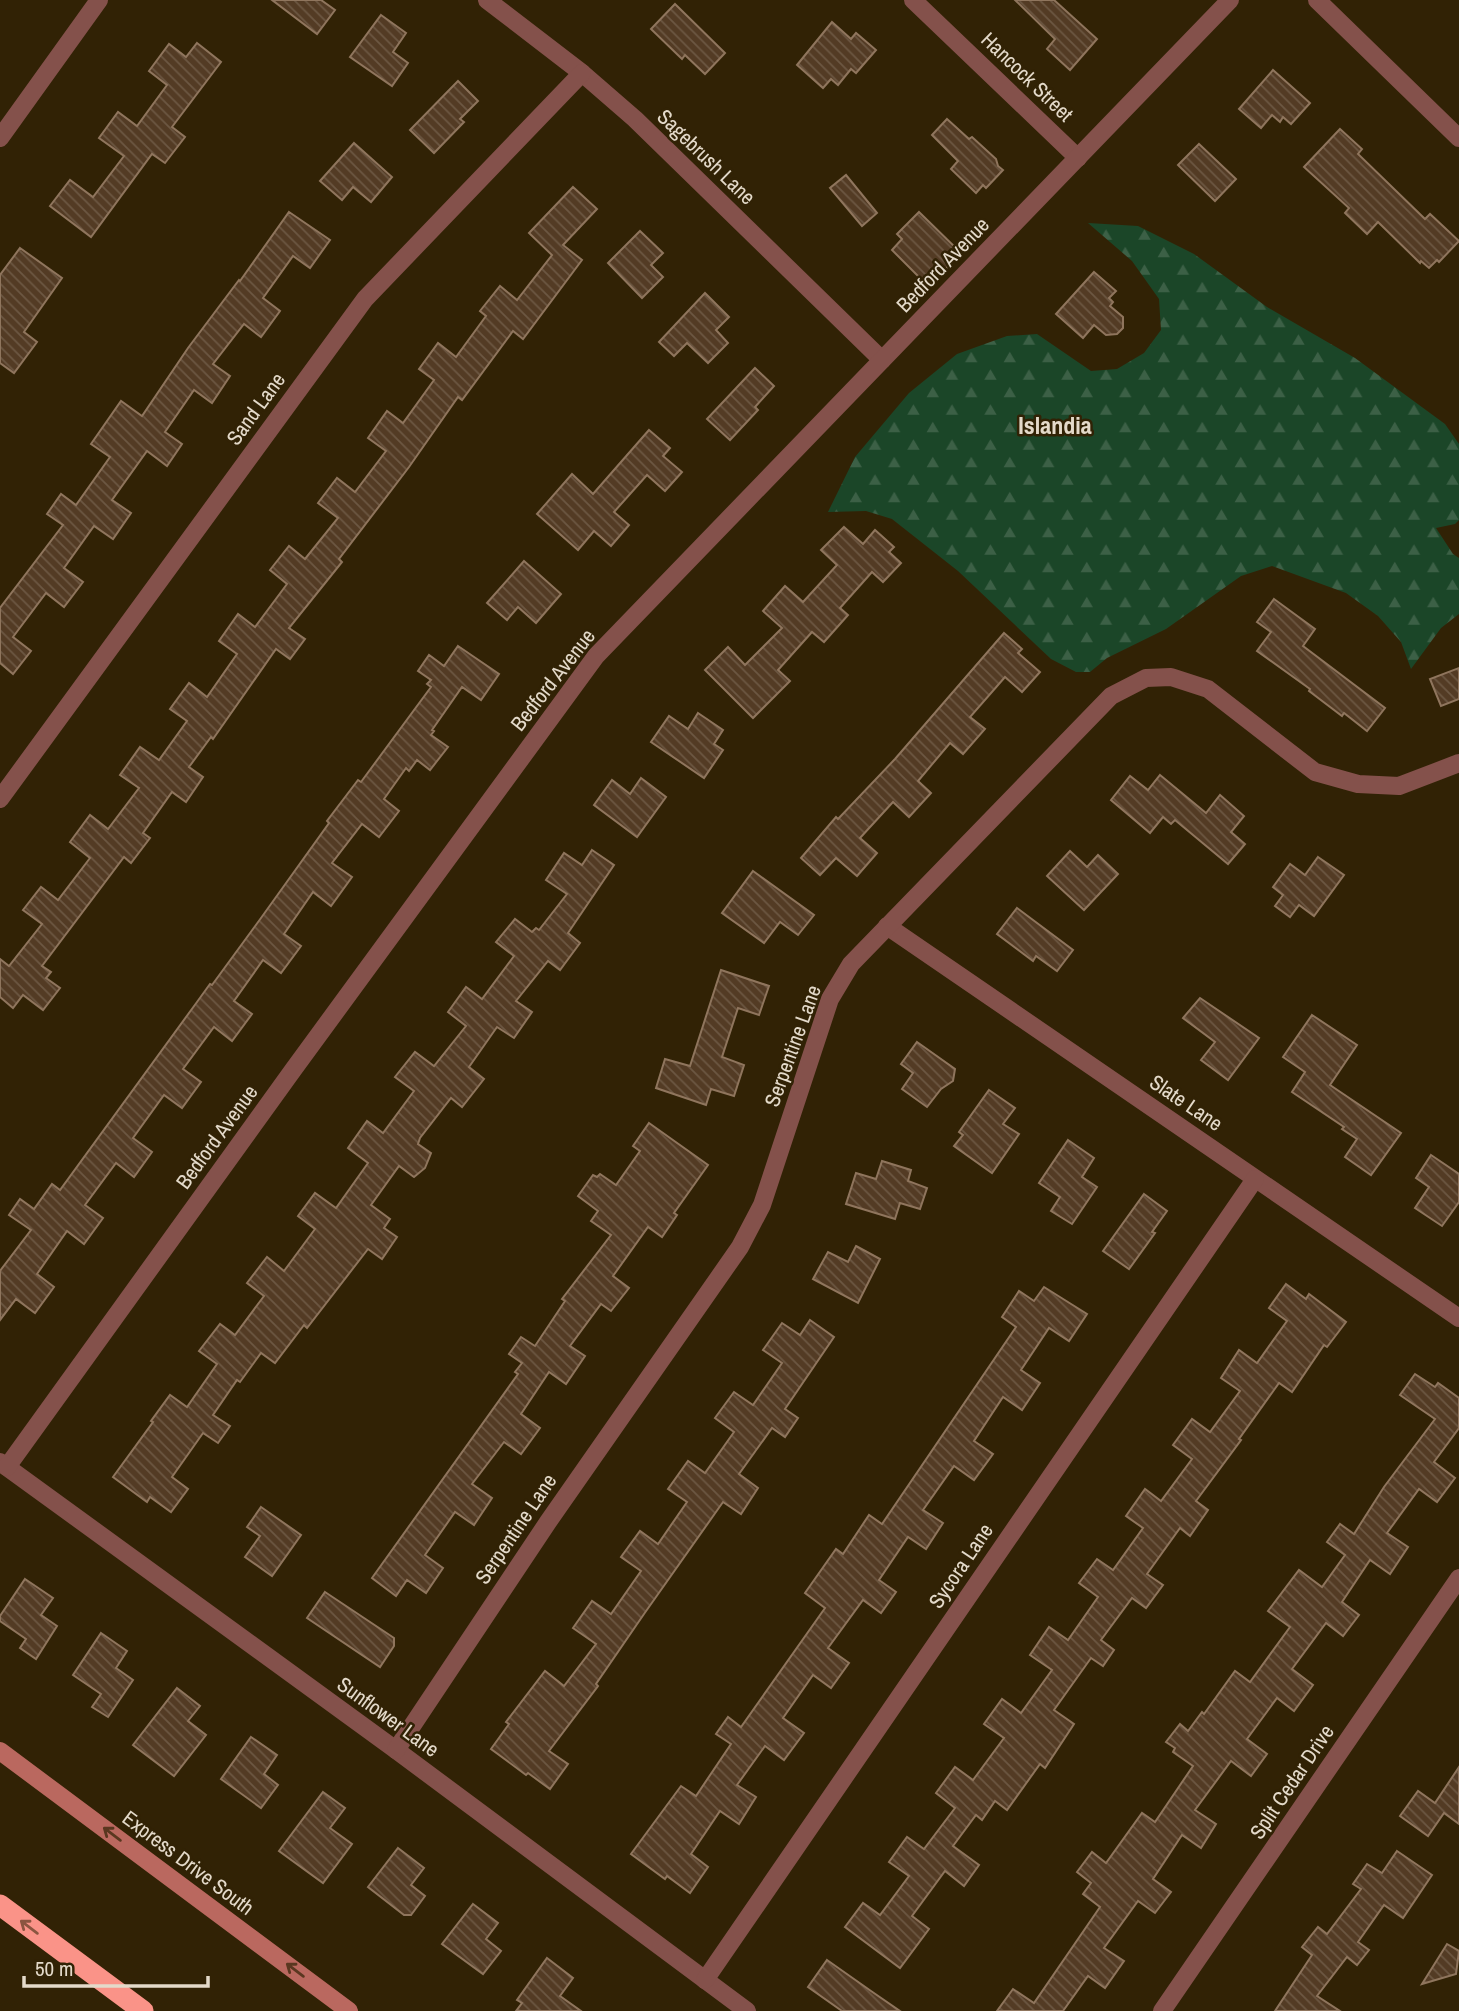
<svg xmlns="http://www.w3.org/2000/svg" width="1459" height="2011" font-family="'Archivo Narrow',sans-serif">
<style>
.forest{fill:url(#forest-firs)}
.building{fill:url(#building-back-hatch);stroke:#8f755d;stroke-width:2}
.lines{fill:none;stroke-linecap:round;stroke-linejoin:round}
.minor{stroke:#84514b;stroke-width:18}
.secondary{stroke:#ba685f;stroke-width:18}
.motorway{stroke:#fa9388;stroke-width:21}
.oneway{stroke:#5a3720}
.oneway2{stroke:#8b5540}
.labels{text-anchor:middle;stroke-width:5;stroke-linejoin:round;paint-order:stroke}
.street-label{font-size:21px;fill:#e4daca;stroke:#312205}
.quarter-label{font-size:24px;font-weight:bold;fill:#e4daca;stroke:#312205}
</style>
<defs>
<pattern id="forest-firs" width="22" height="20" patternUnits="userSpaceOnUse" patternTransform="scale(1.75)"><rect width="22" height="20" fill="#1b4628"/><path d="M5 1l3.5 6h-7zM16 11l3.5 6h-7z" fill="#3c6046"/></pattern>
<pattern id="building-back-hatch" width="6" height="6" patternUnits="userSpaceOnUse" patternTransform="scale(1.75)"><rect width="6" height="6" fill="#533b24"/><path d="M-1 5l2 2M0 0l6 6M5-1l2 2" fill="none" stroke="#6c5742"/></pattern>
</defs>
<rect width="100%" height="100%" fill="#312205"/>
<path class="forest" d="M 1088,223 L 1138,226 L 1194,254 L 1267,307 L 1355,358 L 1445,424 L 1459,444 L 1459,520 L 1455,524 L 1436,528 L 1453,554 L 1459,558 L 1459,614 L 1441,628 L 1411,669 L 1401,642 L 1378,616 L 1346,593 L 1272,566 L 1241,576 L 1166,629 L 1107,658 L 1090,672 L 1076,672 L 1051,659 L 958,571 L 892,519 L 866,511 L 828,512 L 855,457 L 909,393 L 957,354 L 1007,336 L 1037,334 L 1091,371 L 1117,369 L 1144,353 L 1161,330 L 1159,299 L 1132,261 Z"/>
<g class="building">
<path d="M 272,0 L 321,0 L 335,10 L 317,34 Z"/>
<path d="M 1015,0 L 1054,0 L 1097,39 L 1070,70 L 1047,49 L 1055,39 Z"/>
<path d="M 675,4 L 725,53 L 705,74 L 685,55 L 682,59 L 651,29 Z"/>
<path d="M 381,15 L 406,33 L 393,52 L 408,63 L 392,86 L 350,57 Z"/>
<path d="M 832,22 L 851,39 L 856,33 L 876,50 L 856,73 L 851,69 L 838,85 L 831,79 L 823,88 L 797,65 Z"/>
<path d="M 197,43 L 221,62 L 172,127 L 185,137 L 165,163 L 152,154 L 91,237 L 50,206 L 70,180 L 93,197 L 124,156 L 99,138 L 118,112 L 137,126 L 167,85 L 149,71 L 169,44 L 186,57 Z"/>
<path d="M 1273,70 L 1310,103 L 1291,124 L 1283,117 L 1280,122 L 1272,115 L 1261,128 L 1239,109 Z"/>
<path d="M 458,81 L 478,101 L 460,119 L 464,122 L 434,153 L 410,130 Z"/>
<path d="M 947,119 L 969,139 L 972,137 L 996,159 L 998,166 L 1003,170 L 986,188 L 983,185 L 976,193 L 951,169 L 958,161 L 932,135 Z"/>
<path d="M 1340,129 L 1362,149 L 1358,154 L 1425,219 L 1430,214 L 1459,241 L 1439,262 L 1437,260 L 1429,268 L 1421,261 L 1420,263 L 1378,222 L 1367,234 L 1345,213 L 1349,208 L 1304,167 Z"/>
<path d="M 354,143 L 392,177 L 371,202 L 353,187 L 342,200 L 320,181 Z"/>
<path d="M 1199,144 L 1236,179 L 1215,201 L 1178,165 Z"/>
<path d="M 846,175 L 877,213 L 862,226 L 830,188 Z"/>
<path d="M 573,187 L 597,209 L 563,245 L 582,260 L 523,339 L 513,331 L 462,400 L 458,397 L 409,467 L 339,559 L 342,562 L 289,628 L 305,639 L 290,659 L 276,649 L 213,739 L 211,737 L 189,767 L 203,777 L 186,802 L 172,792 L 143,833 L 150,838 L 131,863 L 124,857 L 42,966 L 51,972 L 46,978 L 60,988 L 43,1010 L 23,995 L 13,1008 L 0,997 L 0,959 L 9,966 L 42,924 L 23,910 L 41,887 L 58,900 L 90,858 L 70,842 L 90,815 L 108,829 L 139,788 L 120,775 L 140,747 L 159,760 L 187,721 L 170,709 L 189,683 L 207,697 L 237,654 L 219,641 L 238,614 L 255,627 L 287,584 L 270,570 L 289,546 L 305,559 L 338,518 L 318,503 L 337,478 L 355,492 L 386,451 L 368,438 L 387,411 L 403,423 L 434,380 L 419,369 L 438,343 L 456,357 L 486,316 L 480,311 L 500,286 L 517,300 L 552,255 L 529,233 Z"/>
<path d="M 289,212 L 330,240 L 310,268 L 293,256 L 263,298 L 280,311 L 261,337 L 244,324 L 213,364 L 230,376 L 212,403 L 194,390 L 165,432 L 182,444 L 167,466 L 147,451 L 112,500 L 131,513 L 113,539 L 94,526 L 64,568 L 83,582 L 64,607 L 46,593 L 13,637 L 31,651 L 13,674 L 0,663 L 0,608 L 63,525 L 47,514 L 61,494 L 76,505 L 110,457 L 91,444 L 121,401 L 142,416 L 188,348 L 239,280 L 240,281 Z"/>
<path d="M 919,212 L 961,253 L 935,280 L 932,277 L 926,284 L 892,250 L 902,239 L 897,234 Z"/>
<path d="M 640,231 L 663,253 L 651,265 L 663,277 L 642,298 L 608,263 Z"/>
<path d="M 20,248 L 62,278 L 24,332 L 37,342 L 14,373 L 0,363 L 0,275 Z"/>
<path d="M 1094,272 L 1116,291 L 1109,298 L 1113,302 L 1110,306 L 1123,317 L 1123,328 L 1117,334 L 1106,335 L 1094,325 L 1083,338 L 1056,314 Z"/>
<path d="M 705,293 L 729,317 L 716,330 L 728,343 L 708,363 L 687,343 L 674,356 L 659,342 Z"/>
<path d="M 755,368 L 774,386 L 755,407 L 758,410 L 730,440 L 707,419 Z"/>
<path d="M 649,430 L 670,448 L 663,456 L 682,472 L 665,491 L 647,475 L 614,512 L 629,525 L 611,546 L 594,531 L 578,550 L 537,514 L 572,474 L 593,494 Z"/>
<path d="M 844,527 L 863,544 L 875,530 L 894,547 L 889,552 L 901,563 L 883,582 L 872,572 L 840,608 L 848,615 L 824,642 L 812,632 L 778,670 L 790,681 L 753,718 L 705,670 L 728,647 L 745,665 L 782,628 L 763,611 L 785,586 L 803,602 L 837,565 L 821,550 Z"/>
<path d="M 524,561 L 561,594 L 536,623 L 518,607 L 507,620 L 487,603 Z"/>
<path d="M 1274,599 L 1315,629 L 1303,646 L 1385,708 L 1367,731 L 1344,713 L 1342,716 L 1309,691 L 1310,689 L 1257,651 L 1271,632 L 1257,622 Z"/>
<path d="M 1004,633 L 1022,649 L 1018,653 L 1040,672 L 1022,692 L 1005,677 L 970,717 L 985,729 L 963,754 L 950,743 L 918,781 L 931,793 L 909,817 L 893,802 L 860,838 L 877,853 L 857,876 L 836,858 L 820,875 L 801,858 L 836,817 L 838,819 L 895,759 Z"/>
<path d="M 458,646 L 499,674 L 481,700 L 462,687 L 432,730 L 434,731 L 431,735 L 448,747 L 430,770 L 417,760 L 409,771 L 406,768 L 384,799 L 399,811 L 379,837 L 362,824 L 332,863 L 352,877 L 331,906 L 313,892 L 284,934 L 301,946 L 281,973 L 263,960 L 234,1001 L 252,1014 L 232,1041 L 214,1027 L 183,1069 L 201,1082 L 182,1108 L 164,1095 L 133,1138 L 152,1152 L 134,1177 L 116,1163 L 85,1205 L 103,1218 L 84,1244 L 67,1231 L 37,1274 L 54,1287 L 35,1313 L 16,1299 L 0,1320 L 0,1271 L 31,1230 L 9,1215 L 20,1199 L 34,1209 L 52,1184 L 60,1190 L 197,1002 L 210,984 L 212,985 L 261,918 L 329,823 L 327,821 L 358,780 L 361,782 L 431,687 L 427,684 L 431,680 L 418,671 L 429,655 L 444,666 Z"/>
<path d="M 1459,668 L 1459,699 L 1441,706 L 1430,679 Z"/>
<path d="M 698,713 L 723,730 L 714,744 L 723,750 L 704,778 L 651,742 L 669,716 L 688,729 Z"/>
<path d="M 1160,775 L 1206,813 L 1220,795 L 1244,816 L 1231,832 L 1245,844 L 1228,864 L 1175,820 L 1171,824 L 1163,817 L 1150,833 L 1111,800 L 1130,776 L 1148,790 Z"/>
<path d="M 641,778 L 666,797 L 637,837 L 594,805 L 612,780 L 630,794 Z"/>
<path d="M 592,850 L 614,865 L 568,933 L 580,943 L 560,970 L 548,961 L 516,1001 L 532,1012 L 514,1038 L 497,1027 L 469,1067 L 484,1079 L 462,1107 L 451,1098 L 420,1138 L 418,1144 L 431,1153 L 425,1168 L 414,1177 L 399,1166 L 371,1205 L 390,1219 L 384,1228 L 397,1237 L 382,1259 L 368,1249 L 307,1328 L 304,1325 L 275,1363 L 261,1353 L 240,1382 L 237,1380 L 213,1415 L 230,1426 L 218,1443 L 203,1433 L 172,1477 L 188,1489 L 171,1512 L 150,1497 L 147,1502 L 113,1477 L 153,1422 L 151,1421 L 170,1395 L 187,1407 L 217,1364 L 199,1351 L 220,1324 L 235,1335 L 264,1296 L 247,1283 L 267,1257 L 284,1271 L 315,1229 L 298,1216 L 315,1193 L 336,1208 L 368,1163 L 348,1148 L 367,1121 L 383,1133 L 414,1091 L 395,1077 L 415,1052 L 434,1066 L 466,1026 L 448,1012 L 466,987 L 482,999 L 514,956 L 496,942 L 515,919 L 532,932 L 536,928 L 539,930 L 567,894 L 546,880 L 564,853 L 582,865 Z"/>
<path d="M 1070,851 L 1087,867 L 1098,855 L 1118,874 L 1084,910 L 1047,876 Z"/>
<path d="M 1318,857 L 1344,875 L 1314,916 L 1299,905 L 1290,917 L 1275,906 L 1283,895 L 1273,887 L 1290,864 L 1305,875 Z"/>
<path d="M 753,871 L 814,915 L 798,935 L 780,922 L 764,943 L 722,913 Z"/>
<path d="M 1017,908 L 1073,950 L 1057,971 L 1036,956 L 1033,961 L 997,934 Z"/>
<path d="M 721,970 L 769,986 L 759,1015 L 738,1008 L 722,1057 L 744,1065 L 734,1096 L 711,1089 L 706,1105 L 656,1088 L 665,1059 L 690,1066 Z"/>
<path d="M 1200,998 L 1259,1038 L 1228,1080 L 1201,1060 L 1215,1042 L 1183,1018 Z"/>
<path d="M 1312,1015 L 1357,1045 L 1330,1085 L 1401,1133 L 1371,1175 L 1345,1157 L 1357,1139 L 1342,1129 L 1344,1127 L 1292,1092 L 1305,1072 L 1283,1057 Z"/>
<path d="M 917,1042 L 955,1069 L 953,1081 L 941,1089 L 927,1107 L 902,1089 L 913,1073 L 901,1064 Z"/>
<path d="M 989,1090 L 1015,1108 L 1003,1124 L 1019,1134 L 992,1173 L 954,1146 L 963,1135 L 959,1132 Z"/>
<path d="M 649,1123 L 708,1165 L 674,1213 L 677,1215 L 662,1237 L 648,1227 L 613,1276 L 629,1288 L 611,1311 L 601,1304 L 570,1346 L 585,1356 L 566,1384 L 549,1372 L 521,1414 L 540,1428 L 521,1454 L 504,1442 L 472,1484 L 492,1498 L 474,1525 L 455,1512 L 425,1555 L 443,1568 L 426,1593 L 407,1580 L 396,1596 L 372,1578 L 518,1374 L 515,1372 L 522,1363 L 509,1354 L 521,1337 L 535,1346 L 565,1301 L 562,1299 L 611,1235 L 591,1221 L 598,1211 L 578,1196 L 593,1175 L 597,1177 L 600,1174 L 616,1185 L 640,1151 L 633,1146 Z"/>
<path d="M 1068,1140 L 1094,1158 L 1082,1177 L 1097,1187 L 1072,1224 L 1051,1211 L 1060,1197 L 1039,1183 Z"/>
<path d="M 1431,1155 L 1459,1174 L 1459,1202 L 1442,1226 L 1415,1208 L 1429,1187 L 1416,1178 Z"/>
<path d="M 882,1161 L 911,1170 L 908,1181 L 927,1188 L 920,1209 L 900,1203 L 895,1219 L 846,1204 L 856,1173 L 876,1179 Z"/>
<path d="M 1144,1194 L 1167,1211 L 1152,1232 L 1155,1233 L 1129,1269 L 1103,1251 Z"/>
<path d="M 856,1246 L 880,1259 L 858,1303 L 813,1279 L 828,1252 L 848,1262 Z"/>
<path d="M 1286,1284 L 1306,1299 L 1309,1294 L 1346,1322 L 1327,1347 L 1324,1345 L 1292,1392 L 1279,1383 L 1239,1439 L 1241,1440 L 1196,1501 L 1208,1510 L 1190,1536 L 1180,1528 L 1147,1574 L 1163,1585 L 1146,1608 L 1132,1598 L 1101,1640 L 1114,1650 L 1103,1666 L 1091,1658 L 1054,1710 L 1074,1724 L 1045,1768 L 1040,1764 L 1007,1810 L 995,1801 L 982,1820 L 976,1815 L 953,1846 L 979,1865 L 964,1886 L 945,1871 L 912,1916 L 929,1929 L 900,1968 L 845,1927 L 863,1903 L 880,1915 L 909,1876 L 889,1862 L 907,1837 L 924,1849 L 955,1808 L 936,1793 L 955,1767 L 973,1780 L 1004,1738 L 984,1724 L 1002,1699 L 1021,1713 L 1052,1670 L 1030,1655 L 1049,1627 L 1068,1640 L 1098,1597 L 1079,1583 L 1097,1559 L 1113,1570 L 1143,1528 L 1126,1516 L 1145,1489 L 1161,1501 L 1192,1459 L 1173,1445 L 1192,1419 L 1210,1432 L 1240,1391 L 1221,1378 L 1239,1350 L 1257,1363 L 1287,1321 L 1269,1308 Z"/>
<path d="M 1044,1287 L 1087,1314 L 1069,1341 L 1049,1328 L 1021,1370 L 1040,1383 L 1022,1410 L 1003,1397 L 974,1441 L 993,1454 L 974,1480 L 954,1466 L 923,1510 L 943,1523 L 926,1549 L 908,1537 L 879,1580 L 896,1592 L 881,1613 L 863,1600 L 828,1648 L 849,1663 L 831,1688 L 813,1675 L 783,1718 L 804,1733 L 784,1760 L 765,1746 L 737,1785 L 756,1797 L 739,1824 L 720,1811 L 691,1854 L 708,1867 L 690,1893 L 667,1876 L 665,1879 L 631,1854 L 681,1786 L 696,1796 L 731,1744 L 716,1734 L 728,1717 L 741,1727 L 825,1608 L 805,1593 L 836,1549 L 843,1554 L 869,1515 L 882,1524 L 1016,1327 L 1002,1317 L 1019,1291 L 1034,1301 Z"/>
<path d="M 810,1320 L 834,1337 L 785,1409 L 798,1418 L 785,1437 L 772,1428 L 739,1474 L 758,1488 L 741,1514 L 723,1502 L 644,1614 L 596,1684 L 598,1686 L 549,1751 L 568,1764 L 550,1789 L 528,1773 L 526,1775 L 491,1749 L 509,1724 L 506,1722 L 545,1671 L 564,1686 L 596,1644 L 573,1628 L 592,1601 L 611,1614 L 641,1571 L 621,1557 L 640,1531 L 658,1544 L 687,1502 L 668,1489 L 688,1461 L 705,1473 L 734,1432 L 715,1418 L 734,1392 L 753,1405 L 782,1363 L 763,1350 L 782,1323 L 800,1335 Z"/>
<path d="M 1415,1374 L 1435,1387 L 1438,1383 L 1459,1398 L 1459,1428 L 1434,1462 L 1455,1478 L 1437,1502 L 1419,1489 L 1387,1533 L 1408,1547 L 1390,1574 L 1370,1560 L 1342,1602 L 1359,1615 L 1343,1636 L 1326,1623 L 1292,1669 L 1313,1685 L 1294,1711 L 1277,1698 L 1247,1739 L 1267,1754 L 1251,1776 L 1231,1761 L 1195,1810 L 1216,1824 L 1201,1848 L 1182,1835 L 1153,1879 L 1171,1892 L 1155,1913 L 1138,1901 L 1104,1948 L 1124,1961 L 1105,1988 L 1088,1976 L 1063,2011 L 997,2011 L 1013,1989 L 1034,2003 L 1100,1907 L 1083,1894 L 1091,1883 L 1077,1872 L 1092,1852 L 1106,1863 L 1142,1813 L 1155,1822 L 1193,1766 L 1173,1752 L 1175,1748 L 1166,1742 L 1180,1724 L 1188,1731 L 1202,1712 L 1204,1714 L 1235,1671 L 1250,1682 L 1290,1627 L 1268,1611 L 1299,1570 L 1322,1587 L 1345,1555 L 1327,1542 L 1340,1524 L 1354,1534 L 1384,1487 L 1435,1419 L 1400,1395 Z"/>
<path d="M 261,1507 L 301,1535 L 272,1576 L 245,1557 L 260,1536 L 247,1527 Z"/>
<path d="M 25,1579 L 53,1598 L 41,1615 L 57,1626 L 36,1659 L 20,1648 L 26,1639 L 0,1621 L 0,1616 Z"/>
<path d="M 325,1592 L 394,1638 L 394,1646 L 380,1667 L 307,1618 Z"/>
<path d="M 101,1633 L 127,1651 L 116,1668 L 133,1680 L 108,1717 L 92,1707 L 101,1694 L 73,1675 Z"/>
<path d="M 177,1688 L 200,1706 L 188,1721 L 206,1735 L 174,1776 L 133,1745 Z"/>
<path d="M 251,1737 L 277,1755 L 264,1774 L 278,1785 L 261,1808 L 221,1779 Z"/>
<path d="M 1459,1767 L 1459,1824 L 1444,1813 L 1428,1836 L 1400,1816 L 1418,1791 L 1435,1803 Z"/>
<path d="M 323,1792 L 345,1808 L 330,1828 L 352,1844 L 323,1883 L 279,1851 Z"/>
<path d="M 398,1848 L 424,1868 L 411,1885 L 425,1896 L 411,1915 L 404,1915 L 368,1887 Z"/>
<path d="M 1397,1851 L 1432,1875 L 1403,1918 L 1384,1905 L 1358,1942 L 1369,1950 L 1357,1965 L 1347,1957 L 1317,1996 L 1340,2011 L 1275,2011 L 1312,1955 L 1302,1947 L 1318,1927 L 1327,1934 L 1361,1889 L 1353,1884 L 1367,1864 L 1382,1873 Z"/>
<path d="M 473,1904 L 498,1923 L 486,1939 L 501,1951 L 483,1974 L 442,1944 Z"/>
<path d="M 1447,1944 L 1459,1951 L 1456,1974 L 1422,1984 Z"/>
<path d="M 547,1958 L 573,1978 L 560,1996 L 581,2011 L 516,2011 L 522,2003 L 517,2000 Z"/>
<path d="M 827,1960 L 871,1991 L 900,2011 L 842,2011 L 808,1987 Z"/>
</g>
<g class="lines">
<g class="minor">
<path d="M 487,0 L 582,73 L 635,119 L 882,360"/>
<path d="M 913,0 L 1078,158"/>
<path d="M 1317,0 L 1459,138"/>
<path d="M 0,138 L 99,0"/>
<path d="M 0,799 L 365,299 L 582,73"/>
<path d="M 887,926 L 1459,1318"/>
<path d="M 0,1462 L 396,1750 L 747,2011"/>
<path d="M 7,1467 L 293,1070 L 596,656 L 1230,0"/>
<path d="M 396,1750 L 548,1522 L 740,1247 L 762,1205 L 830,999 L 851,964 L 1111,696 L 1146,678 L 1171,677 L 1208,689 L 1315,772 L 1358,784 L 1399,786 L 1459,763"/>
<path d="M 705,1980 L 1255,1179"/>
<path d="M 1162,2011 L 1459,1578"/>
</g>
<path class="secondary" d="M 0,1751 L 349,2011"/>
<path class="motorway" d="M 0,1905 L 143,2011"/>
</g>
<defs><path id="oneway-shaft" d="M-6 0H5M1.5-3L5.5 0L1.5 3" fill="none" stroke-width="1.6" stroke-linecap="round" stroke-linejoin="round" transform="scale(1.75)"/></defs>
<g class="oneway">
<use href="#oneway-shaft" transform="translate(112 1834) rotate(-143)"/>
<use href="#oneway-shaft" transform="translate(295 1970) rotate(-143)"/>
</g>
<use class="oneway2" href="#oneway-shaft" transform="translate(29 1927) rotate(-143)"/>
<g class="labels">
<g class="street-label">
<text transform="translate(1027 77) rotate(44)" y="7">Hancock Street</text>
<text transform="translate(706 157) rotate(44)" y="7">Sagebrush Lane</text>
<text transform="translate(943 265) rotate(-46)" y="7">Bedford Avenue</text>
<text transform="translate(256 409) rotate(-54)" y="7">Sand Lane</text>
<text transform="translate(553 680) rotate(-52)" y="7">Bedford Avenue</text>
<text transform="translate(793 1046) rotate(-70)" y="7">Serpentine Lane</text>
<text transform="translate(1186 1103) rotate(34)" y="7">Slate Lane</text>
<text transform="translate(217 1137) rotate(-54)" y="7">Bedford Avenue</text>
<text transform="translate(516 1529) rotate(-56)" y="7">Serpentine Lane</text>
<text transform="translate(961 1566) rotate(-56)" y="7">Sycora Lane</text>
<text transform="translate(388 1717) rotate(36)" y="7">Sunflower Lane</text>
<text transform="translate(1292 1782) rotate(-56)" y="7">Split Cedar Drive</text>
<text transform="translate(188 1863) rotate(37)" y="7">Express Drive South</text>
</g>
<g class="quarter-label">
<text x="1055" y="434">Islandia</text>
</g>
</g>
<path d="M24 1976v10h184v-10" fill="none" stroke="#e4daca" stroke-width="3.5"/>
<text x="35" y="1976" font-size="21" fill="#e4daca" stroke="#312205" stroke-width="5" paint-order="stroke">50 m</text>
</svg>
